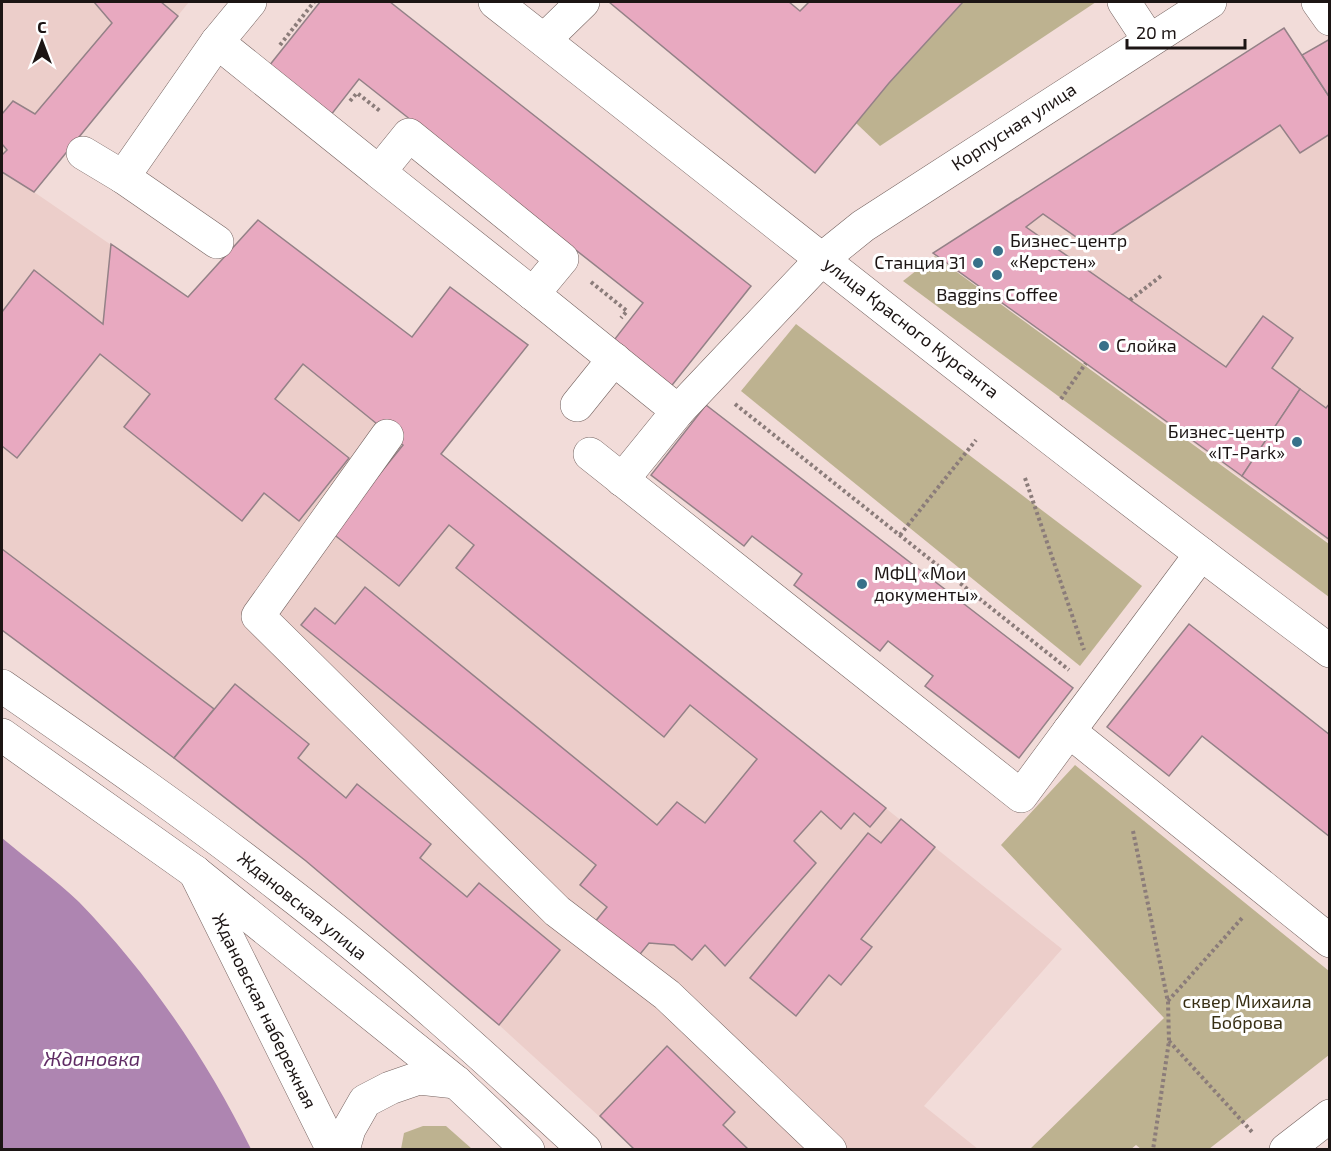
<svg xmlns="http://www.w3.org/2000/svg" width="1331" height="1151" font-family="'Exo 2',sans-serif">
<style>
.built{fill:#ecceca}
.green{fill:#bdb290}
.water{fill:#ae85b1}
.building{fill:#e8a9c0;stroke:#948187;stroke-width:1.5}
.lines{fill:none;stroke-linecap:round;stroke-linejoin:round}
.minor-casing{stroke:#756360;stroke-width:34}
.major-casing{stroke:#756360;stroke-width:34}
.path{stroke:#8b7c7a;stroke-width:4;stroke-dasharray:3 3;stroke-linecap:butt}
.minor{stroke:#fff;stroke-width:33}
.major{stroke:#fff;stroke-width:33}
.poi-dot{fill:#38718a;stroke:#fff;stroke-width:2}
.labels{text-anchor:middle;stroke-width:6;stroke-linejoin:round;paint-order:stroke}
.street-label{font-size:18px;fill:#1c1514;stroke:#fff}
.poi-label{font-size:18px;fill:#1c1514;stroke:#fff;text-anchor:start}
.park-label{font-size:18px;fill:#372e13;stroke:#fff}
.water-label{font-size:20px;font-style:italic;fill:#602c65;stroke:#fff}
</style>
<rect width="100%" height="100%" fill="#f2dcd9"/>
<g class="built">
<path d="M 2,2 L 189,2 L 34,192 L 187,297 L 258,220 L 412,337 L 450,287 L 528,345 L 442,454 L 1062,949 L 924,1106 L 978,1149 L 635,1149 L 499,1025 L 306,861 L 174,758 L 2,630 Z"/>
<path d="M 1284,28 L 1302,55 L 1329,39 L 1329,542 L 933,253 Z"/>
</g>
<g class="green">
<path d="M 963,2 L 1096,2 L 880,146 L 856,123 L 889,83 Z"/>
<path d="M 935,256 L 1329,544 L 1329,597 L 903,281 Z"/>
<path d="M 796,324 L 1142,586 L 1080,666 L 741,391 Z"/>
<path d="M 1075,765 L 1329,971 L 1329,1055 L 1209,1149 L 1141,1149 L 1136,1145 L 1130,1150 L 1030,1149 L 1164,1018 L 1001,845 Z"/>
<path d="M 423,1126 L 446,1126 L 472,1149 L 401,1149 L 404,1133 Z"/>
</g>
<path class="water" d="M 2,838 C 27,859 55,879 79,902 C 149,974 207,1060 251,1149 L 2,1149 Z"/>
<g class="building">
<path d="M 94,2 L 161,2 L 178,16 L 34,192 L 2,172 L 2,155 L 7,150 L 2,144 L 2,114 L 13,101 L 35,114 L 112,23 Z"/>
<path d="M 320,2 L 390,2 L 751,286 L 669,389 L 611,344 L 643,303 L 359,79 L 327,120 L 265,71 Z"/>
<path d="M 609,2 L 789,2 L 800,11 L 809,2 L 963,2 L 889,83 L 815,173 Z"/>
<path d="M 1284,28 L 1330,98 L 1330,134 L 1300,153 L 1280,125 L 1092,248 L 1043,214 L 1026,227 L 1226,367 L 1263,316 L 1293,338 L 1272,368 L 1300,389 L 1242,476 L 933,253 Z"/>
<path d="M 1330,39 L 1330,98 L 1302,55 Z"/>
<path d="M 258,220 L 412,337 L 450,287 L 528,345 L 441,454 L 886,808 L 870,827 L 854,813 L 841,829 L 821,811 L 794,841 L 816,863 L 725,966 L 705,945 L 692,960 L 674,945 L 649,943 L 637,958 L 594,923 L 607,907 L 580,885 L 596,865 L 301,625 L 315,608 L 335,624 L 365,587 L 657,825 L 677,802 L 705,823 L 757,759 L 690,705 L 664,737 L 456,568 L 474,545 L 449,525 L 399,586 L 332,533 L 403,445 L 303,364 L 275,399 L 349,458 L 299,521 L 264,493 L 242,521 L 124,427 L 150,394 L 100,354 L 17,458 L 2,446 L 2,312 L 34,270 L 103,324 L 111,244 L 188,297 Z"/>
<path d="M 1300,389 L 1326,408 L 1330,403 L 1330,540 L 1242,476 Z"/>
<path d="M 706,405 L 1073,688 L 1019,758 L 925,686 L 933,676 L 888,641 L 880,651 L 794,585 L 802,574 L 752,536 L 744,546 L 651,475 Z"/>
<path d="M 2,549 L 214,709 L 174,758 L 2,630 Z"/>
<path d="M 1189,624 L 1330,735 L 1330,837 L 1202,736 L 1169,776 L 1107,727 Z"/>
<path d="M 235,684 L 309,744 L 298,758 L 346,798 L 357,784 L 431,844 L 420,858 L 467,897 L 479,883 L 560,950 L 499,1025 L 306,861 L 174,758 Z"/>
<path d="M 901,819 L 935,847 L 861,939 L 872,947 L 841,985 L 829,975 L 796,1016 L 750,978 L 868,833 L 881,843 Z"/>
<path d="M 667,1046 L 735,1112 L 723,1125 L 749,1150 L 635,1150 L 600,1116 Z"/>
</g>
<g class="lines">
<g class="minor-casing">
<g id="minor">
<path d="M 250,2 L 217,42 L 379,172 L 409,135 L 562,259 L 533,294 L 379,172"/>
<path d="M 495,2 C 772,219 1047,440 1330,651"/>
<path d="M 1124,2 L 1149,40"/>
<path d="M 1318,2 L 1330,19"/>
<path d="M 544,40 L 583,2"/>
<path d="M 83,153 L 123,177 L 217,42"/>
<path d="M 123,177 L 217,242"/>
<path d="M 533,294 L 678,411"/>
<path d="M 577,405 L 614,359"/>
<path d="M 387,436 L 258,616 L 557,911 L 667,995 L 830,1150"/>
<path d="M 590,454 L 1021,796 L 1069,731 L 1330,941"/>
<path d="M 622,480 L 678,411 L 822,259 L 863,226 L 1210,2"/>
<path d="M 1069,731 L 1201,554"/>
<path d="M 195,872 L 333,1150"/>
<path d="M 343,1150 L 349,1129 L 365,1101 L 390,1088 L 419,1078 L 456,1082"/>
<path d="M 1286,1150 L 1330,1116"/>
</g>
</g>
<g class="major-casing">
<g id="major">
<path d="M 2,686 C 96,751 191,817 282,888 C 388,969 487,1059 585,1150"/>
<path d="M 2,735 L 195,872 L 456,1082 L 528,1150"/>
</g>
</g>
<g class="path">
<path d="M 280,45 L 314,2"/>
<path d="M 350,101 L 357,93 L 380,111"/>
<path d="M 591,282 L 627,311 L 621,318"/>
<path d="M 1130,300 L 1161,276"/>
<path d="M 1061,399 L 1086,363"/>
<path d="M 735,404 L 1069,670"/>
<path d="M 1025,478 L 1084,650"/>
<path d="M 900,535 L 976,440"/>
<path d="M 1133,831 L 1168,1002 L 1169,1041 L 1153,1150"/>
<path d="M 1168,1001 L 1243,917"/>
<path d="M 1169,1041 L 1253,1133"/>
</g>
<use href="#minor" class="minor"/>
<use href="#major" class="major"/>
</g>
<g class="poi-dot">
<circle cx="998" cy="251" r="6"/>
<circle cx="978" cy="263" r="6"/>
<circle cx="997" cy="275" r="6"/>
<circle cx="1104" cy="346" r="6"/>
<circle cx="1297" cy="442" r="6"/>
<circle cx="862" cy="584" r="6"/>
</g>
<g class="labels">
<g class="street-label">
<text transform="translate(1014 127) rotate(-33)" y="6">Корпусная улица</text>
<text transform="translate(911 328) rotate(38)" y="6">улица Красного Курсанта</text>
<text transform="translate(302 906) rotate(39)" y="6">Ждановская улица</text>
<text transform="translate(264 1011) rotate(64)" y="6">Ждановская набережная</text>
</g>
<g class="poi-label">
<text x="1010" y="247">Бизнес-центр<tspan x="1010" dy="21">«Керстен»</tspan></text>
<text x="966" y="269" text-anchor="end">Станция 31</text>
<text x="997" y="301" text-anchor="middle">Baggins Coffee</text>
<text x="1116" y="352">Слойка</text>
<text x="1285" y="438" text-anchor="end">Бизнес-центр<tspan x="1285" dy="21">«IT-Park»</tspan></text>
<text x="874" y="580">МФЦ «Мои<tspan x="874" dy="21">документы»</tspan></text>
</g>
<g class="park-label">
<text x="1247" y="1008">сквер Михаила<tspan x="1247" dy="21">Боброва</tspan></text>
</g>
<g class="water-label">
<text x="92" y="1066">Ждановка</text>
</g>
</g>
<rect width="1331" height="1151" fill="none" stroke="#1c1514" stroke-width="6"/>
<g transform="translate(42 42)" stroke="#ffffff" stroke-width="4.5" paint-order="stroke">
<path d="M0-4.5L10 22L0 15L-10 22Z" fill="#1c1514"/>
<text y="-9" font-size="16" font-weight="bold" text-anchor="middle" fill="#1c1514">С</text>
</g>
<path d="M1127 39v9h118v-9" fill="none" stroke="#1c1514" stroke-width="3"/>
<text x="1136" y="39" font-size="18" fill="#1c1514" stroke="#ffffff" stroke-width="4.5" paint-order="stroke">20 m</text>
</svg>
